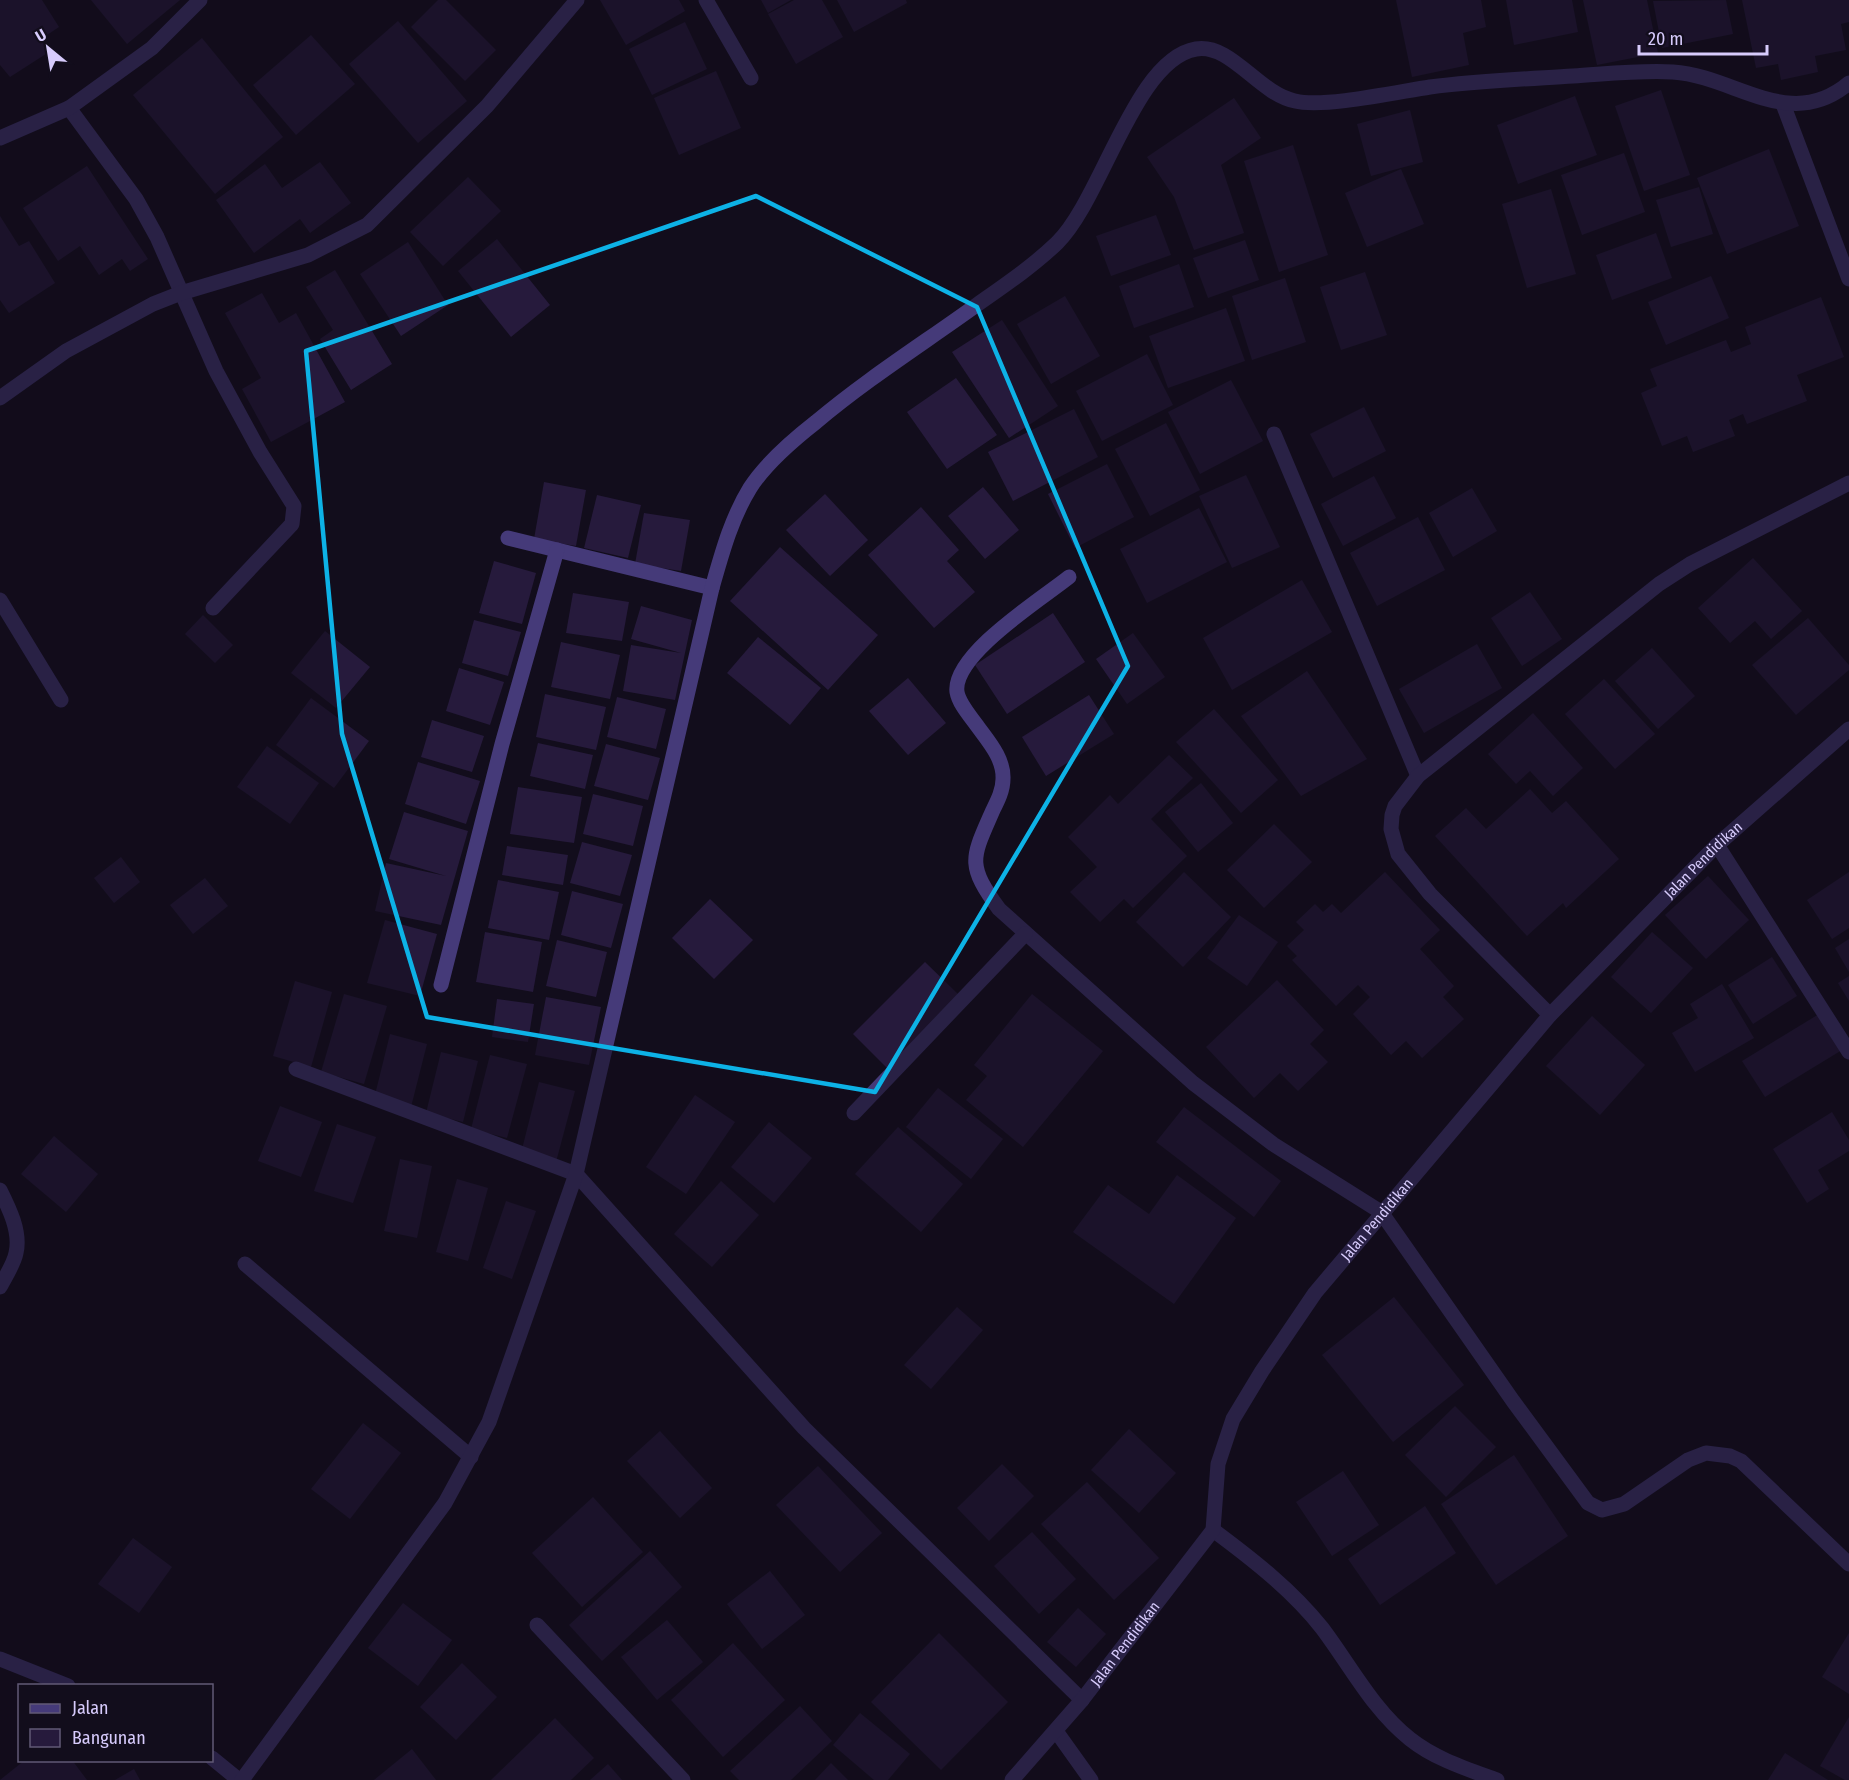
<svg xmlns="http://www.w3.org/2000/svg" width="1849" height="1780" font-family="'Fira Sans Condensed',sans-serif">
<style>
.building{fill:#261a3c}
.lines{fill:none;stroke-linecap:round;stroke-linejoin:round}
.street{stroke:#453a79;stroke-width:15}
.marked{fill:none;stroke:#0db2e6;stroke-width:4.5;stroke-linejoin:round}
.labels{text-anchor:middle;stroke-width:5;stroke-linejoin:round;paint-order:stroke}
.street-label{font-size:15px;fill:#d7cbfc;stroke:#120d1c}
</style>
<rect width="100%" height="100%" fill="#120d1c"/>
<g class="building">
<path d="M 0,0 L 42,0 L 59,27 L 41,39 L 49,52 L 10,77 L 0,65 Z"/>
<path d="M 91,0 L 180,0 L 127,44 Z"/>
<path d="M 438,0 L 446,0 L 496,50 L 465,81 L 411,27 Z"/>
<path d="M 600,0 L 679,0 L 685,11 L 626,45 Z"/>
<path d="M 761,0 L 791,0 L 768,13 Z"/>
<path d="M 794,0 L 822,0 L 843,37 L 796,64 L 768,14 Z"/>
<path d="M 837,0 L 906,0 L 907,3 L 854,32 Z"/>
<path d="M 1396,0 L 1481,0 L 1486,27 L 1463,33 L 1469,65 L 1412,77 Z"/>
<path d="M 1506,0 L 1572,0 L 1578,32 L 1514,45 Z"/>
<path d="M 1583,0 L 1647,0 L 1658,53 L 1597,65 Z"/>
<path d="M 1726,0 L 1733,34 L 1662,48 L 1653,1 Z"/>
<path d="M 1742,0 L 1849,0 L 1849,22 L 1841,24 L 1846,50 L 1815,56 L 1818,72 L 1781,80 L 1778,64 L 1756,68 Z"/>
<path d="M 398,21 L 467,101 L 418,143 L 349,64 Z"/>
<path d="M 685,22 L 707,69 L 652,95 L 629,49 Z"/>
<path d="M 311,35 L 355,84 L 296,135 L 253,85 Z"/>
<path d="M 202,38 L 283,137 L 215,194 L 133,95 Z"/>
<path d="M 716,71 L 741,128 L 679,155 L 654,98 Z"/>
<path d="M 1661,90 L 1690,175 L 1644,191 L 1615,106 Z"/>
<path d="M 1575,96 L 1597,155 L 1518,184 L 1497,125 Z"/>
<path d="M 1234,98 L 1261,138 L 1221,165 L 1244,233 L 1194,250 L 1174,197 L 1147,157 Z"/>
<path d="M 1410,110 L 1423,162 L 1371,176 L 1357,124 Z"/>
<path d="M 1293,145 L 1328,255 L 1279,272 L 1244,161 Z"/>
<path d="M 1769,149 L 1799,226 L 1727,254 L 1697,178 Z"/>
<path d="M 1624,153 L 1645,212 L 1582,235 L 1561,175 Z"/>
<path d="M 320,162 L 351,203 L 310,233 L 300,219 L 254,253 L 216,200 L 265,164 L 282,188 Z"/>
<path d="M 87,166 L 148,259 L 130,271 L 122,259 L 99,275 L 80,246 L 58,261 L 23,208 Z"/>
<path d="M 1401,169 L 1424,224 L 1367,247 L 1345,193 Z"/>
<path d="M 468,177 L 501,211 L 443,266 L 410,232 Z"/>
<path d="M 1699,187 L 1713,234 L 1671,247 L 1656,200 Z"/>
<path d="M 1551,189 L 1576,274 L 1527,288 L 1502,204 Z"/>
<path d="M 1156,215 L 1171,255 L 1111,276 L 1096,236 Z"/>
<path d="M 0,216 L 19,246 L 29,241 L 55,283 L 9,313 L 0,300 Z"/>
<path d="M 1656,233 L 1672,278 L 1612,300 L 1596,255 Z"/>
<path d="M 497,239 L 550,305 L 511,337 L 458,271 Z"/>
<path d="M 1245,240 L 1259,280 L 1208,298 L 1193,258 Z"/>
<path d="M 408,242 L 448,305 L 401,336 L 360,274 Z"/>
<path d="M 1179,264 L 1194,307 L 1134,328 L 1119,286 Z"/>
<path d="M 335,270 L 392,364 L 351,390 L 320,339 L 333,330 L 306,287 Z"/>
<path d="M 1365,272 L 1387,335 L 1341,350 L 1320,287 Z"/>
<path d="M 1711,276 L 1729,318 L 1666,345 L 1648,302 Z"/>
<path d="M 1285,278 L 1306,342 L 1252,360 L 1232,296 Z"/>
<path d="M 262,293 L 279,323 L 296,313 L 345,402 L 271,442 L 242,389 L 261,378 L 225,313 Z"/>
<path d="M 1065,296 L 1100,356 L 1051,384 L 1017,324 Z"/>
<path d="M 1821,297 L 1844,357 L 1797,375 L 1807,401 L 1747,424 L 1743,414 L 1729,420 L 1735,436 L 1693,452 L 1687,436 L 1662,446 L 1641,393 L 1657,386 L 1650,369 L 1726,340 L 1731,352 L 1751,344 L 1745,327 Z"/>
<path d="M 1226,308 L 1245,361 L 1168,388 L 1149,336 Z"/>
<path d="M 1002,320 L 1058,406 L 1009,438 L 952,352 Z"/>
<path d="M 1147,354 L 1173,405 L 1102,441 L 1076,391 Z"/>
<path d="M 956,378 L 997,435 L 947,469 L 907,412 Z"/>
<path d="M 1231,380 L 1263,441 L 1200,474 L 1168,412 Z"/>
<path d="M 1364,407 L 1386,451 L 1333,478 L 1310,434 Z"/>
<path d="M 1074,409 L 1098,457 L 1013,501 L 988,452 Z"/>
<path d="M 1166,423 L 1200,490 L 1150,516 L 1115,449 Z"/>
<path d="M 1107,464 L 1134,517 L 1075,548 L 1048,494 Z"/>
<path d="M 1246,475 L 1280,547 L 1232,568 L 1199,496 Z"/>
<path d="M 1374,476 L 1396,518 L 1343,546 L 1321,504 Z"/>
<path d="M 544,482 L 586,490 L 576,546 L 534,539 Z"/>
<path d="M 983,487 L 1019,530 L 985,559 L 948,516 Z"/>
<path d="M 1472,488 L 1497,531 L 1453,557 L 1429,513 Z"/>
<path d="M 825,494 L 868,540 L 830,576 L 786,530 Z"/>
<path d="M 597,495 L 641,505 L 628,558 L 584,548 Z"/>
<path d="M 921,507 L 959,550 L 947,561 L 975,592 L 934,628 L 868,555 Z"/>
<path d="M 1199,508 L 1227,562 L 1147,603 L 1120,549 Z"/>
<path d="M 644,513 L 690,520 L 681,571 L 635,564 Z"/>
<path d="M 1418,517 L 1445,570 L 1377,606 L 1350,553 Z"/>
<path d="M 780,547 L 878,635 L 828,690 L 730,601 Z"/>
<path d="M 1753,558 L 1802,611 L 1771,639 L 1755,621 L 1730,643 L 1698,608 Z"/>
<path d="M 494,561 L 536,573 L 522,624 L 479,613 Z"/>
<path d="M 1302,580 L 1332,632 L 1232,690 L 1203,638 Z"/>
<path d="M 1530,592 L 1562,639 L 1522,666 L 1491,618 Z"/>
<path d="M 573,593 L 629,602 L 622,641 L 566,633 Z"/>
<path d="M 641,606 L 692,620 L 675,700 L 623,691 L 631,645 L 681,653 L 631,639 Z"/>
<path d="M 1053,613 L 1085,662 L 1007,714 L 975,665 Z"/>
<path d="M 203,615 L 233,645 L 215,663 L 185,634 Z"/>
<path d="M 1808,618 L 1849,665 L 1849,670 L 1796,715 L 1752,665 Z"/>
<path d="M 474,620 L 521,632 L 508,676 L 462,663 Z"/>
<path d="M 325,631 L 370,667 L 336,708 L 291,673 Z"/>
<path d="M 1133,633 L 1165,677 L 1127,704 L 1096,659 Z"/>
<path d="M 758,637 L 821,688 L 790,725 L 727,673 Z"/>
<path d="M 561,642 L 620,655 L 610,699 L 551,687 Z"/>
<path d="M 1477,644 L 1502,688 L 1424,733 L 1399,689 Z"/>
<path d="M 1652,648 L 1695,696 L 1658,729 L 1615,681 Z"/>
<path d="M 459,668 L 504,682 L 490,725 L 446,711 Z"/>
<path d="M 1307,671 L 1367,759 L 1301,796 L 1241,716 Z"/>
<path d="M 908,678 L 946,723 L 908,755 L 869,711 Z"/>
<path d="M 1604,679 L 1655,734 L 1615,769 L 1565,714 Z"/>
<path d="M 545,694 L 606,707 L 596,750 L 536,737 Z"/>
<path d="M 1089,695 L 1114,734 L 1046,776 L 1022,737 Z"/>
<path d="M 617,697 L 666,709 L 656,749 L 607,737 Z"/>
<path d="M 311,698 L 369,741 L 334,788 L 276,745 Z"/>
<path d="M 1214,709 L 1278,780 L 1241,813 L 1176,742 Z"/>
<path d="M 1533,713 L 1583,768 L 1553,796 L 1530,771 L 1516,784 L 1488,754 Z"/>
<path d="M 432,720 L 484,736 L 472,772 L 421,757 Z"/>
<path d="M 538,743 L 593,755 L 585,789 L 530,776 Z"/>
<path d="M 606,744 L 660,758 L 648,800 L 594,786 Z"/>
<path d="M 267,746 L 319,783 L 290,824 L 237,787 Z"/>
<path d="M 1169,755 L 1193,778 L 1151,819 L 1187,856 L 1133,908 L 1124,899 L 1100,922 L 1070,892 L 1097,867 L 1068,837 L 1110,795 L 1118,804 Z"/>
<path d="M 418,762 L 480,781 L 466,824 L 405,804 Z"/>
<path d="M 1201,783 L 1233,823 L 1198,852 L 1165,812 Z"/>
<path d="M 518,787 L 582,797 L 574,843 L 510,834 Z"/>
<path d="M 1530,789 L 1552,813 L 1566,801 L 1619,859 L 1566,908 L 1563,903 L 1527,936 L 1435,836 L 1466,808 L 1486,829 Z"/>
<path d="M 593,794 L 643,806 L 633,846 L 583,834 Z"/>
<path d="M 404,812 L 468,831 L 441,925 L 375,911 L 386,863 L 446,876 L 389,859 Z"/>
<path d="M 1274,824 L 1312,862 L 1264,908 L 1227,870 Z"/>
<path d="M 582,842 L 632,855 L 620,896 L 570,883 Z"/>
<path d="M 507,846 L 568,855 L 563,885 L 502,875 Z"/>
<path d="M 121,857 L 140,882 L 114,903 L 94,878 Z"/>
<path d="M 1184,872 L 1231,917 L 1183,967 L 1136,922 Z"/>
<path d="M 1385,872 L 1440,930 L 1420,949 L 1454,986 L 1443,997 L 1464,1019 L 1422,1058 L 1406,1041 L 1391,1055 L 1353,1014 L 1370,997 L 1358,985 L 1336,1006 L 1292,960 L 1297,956 L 1287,946 L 1304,930 L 1296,922 L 1315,904 L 1323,912 L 1332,904 L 1341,913 Z"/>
<path d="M 1849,872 L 1849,928 L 1832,939 L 1807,900 Z"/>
<path d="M 1708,876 L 1749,920 L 1706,959 L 1665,915 Z"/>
<path d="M 205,878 L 228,906 L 193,934 L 170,905 Z"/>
<path d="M 498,880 L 559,892 L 549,940 L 488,928 Z"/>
<path d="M 572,891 L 623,904 L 611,948 L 561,935 Z"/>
<path d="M 710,899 L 753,940 L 714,979 L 672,938 Z"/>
<path d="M 1239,915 L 1278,942 L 1247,986 L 1207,958 Z"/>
<path d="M 385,920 L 437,934 L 420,996 L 367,983 Z"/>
<path d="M 485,932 L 542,942 L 533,992 L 476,982 Z"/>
<path d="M 1652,932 L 1693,968 L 1651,1013 L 1611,977 Z"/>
<path d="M 1849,939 L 1849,972 L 1835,948 Z"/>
<path d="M 557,940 L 607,952 L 596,997 L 546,986 Z"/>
<path d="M 1772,957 L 1797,996 L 1753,1024 L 1728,985 Z"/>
<path d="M 925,962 L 960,996 L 888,1069 L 853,1034 Z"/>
<path d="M 1849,976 L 1849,1001 L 1838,983 Z"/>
<path d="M 1277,980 L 1324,1030 L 1310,1044 L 1328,1062 L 1298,1091 L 1280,1073 L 1254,1098 L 1206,1047 Z"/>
<path d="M 295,981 L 332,992 L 311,1067 L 273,1056 Z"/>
<path d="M 1722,984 L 1754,1038 L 1695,1072 L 1672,1033 L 1698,1018 L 1690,1004 Z"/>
<path d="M 344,994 L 387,1006 L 364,1084 L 321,1072 Z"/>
<path d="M 1032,994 L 1103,1051 L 1023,1147 L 966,1100 L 987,1076 L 974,1065 Z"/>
<path d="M 546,997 L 601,1007 L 589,1065 L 535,1055 Z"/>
<path d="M 497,999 L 534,1004 L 528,1042 L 492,1037 Z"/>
<path d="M 1819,1014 L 1842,1050 L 1765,1097 L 1742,1061 Z"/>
<path d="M 1592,1016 L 1645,1065 L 1600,1115 L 1546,1066 Z"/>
<path d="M 390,1034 L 427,1044 L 411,1107 L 374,1099 Z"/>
<path d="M 441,1052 L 478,1061 L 463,1122 L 426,1113 Z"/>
<path d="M 490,1055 L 527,1064 L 507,1138 L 471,1129 Z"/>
<path d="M 539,1082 L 575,1091 L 556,1162 L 521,1153 Z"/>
<path d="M 938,1088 L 1003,1139 L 971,1179 L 906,1127 Z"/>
<path d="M 695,1095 L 735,1122 L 686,1194 L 646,1167 Z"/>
<path d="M 280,1106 L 322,1122 L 301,1177 L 258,1161 Z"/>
<path d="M 1184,1107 L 1281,1181 L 1254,1217 L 1156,1142 Z"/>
<path d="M 1832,1112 L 1849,1140 L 1849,1151 L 1818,1170 L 1829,1189 L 1807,1203 L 1773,1149 Z"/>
<path d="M 769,1122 L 812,1158 L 774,1203 L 731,1167 Z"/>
<path d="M 337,1124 L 376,1137 L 353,1203 L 314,1191 Z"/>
<path d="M 898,1127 L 963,1184 L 921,1232 L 855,1174 Z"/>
<path d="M 54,1136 L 98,1174 L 66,1212 L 21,1174 Z"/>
<path d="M 400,1159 L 432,1166 L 417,1238 L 384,1231 Z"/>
<path d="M 1177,1175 L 1236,1218 L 1174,1304 L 1073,1232 L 1108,1185 L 1149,1214 Z"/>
<path d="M 457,1179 L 488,1188 L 468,1261 L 436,1252 Z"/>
<path d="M 721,1181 L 759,1215 L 712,1267 L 674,1234 Z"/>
<path d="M 506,1201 L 536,1211 L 512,1279 L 483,1268 Z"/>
<path d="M 1394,1297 L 1464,1385 L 1393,1442 L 1322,1355 Z"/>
<path d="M 957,1307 L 983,1330 L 931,1389 L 904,1365 Z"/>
<path d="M 1455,1406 L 1496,1447 L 1446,1497 L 1405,1455 Z"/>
<path d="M 363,1423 L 401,1453 L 350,1519 L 311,1489 Z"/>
<path d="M 1129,1429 L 1176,1473 L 1139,1513 L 1091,1470 Z"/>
<path d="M 660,1431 L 712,1488 L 680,1518 L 627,1461 Z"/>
<path d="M 1514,1455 L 1568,1536 L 1496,1585 L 1441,1504 Z"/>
<path d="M 1002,1464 L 1034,1496 L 989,1541 L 957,1508 Z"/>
<path d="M 818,1466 L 882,1533 L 840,1572 L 776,1505 Z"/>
<path d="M 1343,1471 L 1379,1525 L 1332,1556 L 1296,1502 Z"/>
<path d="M 1087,1482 L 1159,1558 L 1114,1600 L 1041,1524 Z"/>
<path d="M 593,1497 L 643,1552 L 582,1607 L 532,1553 Z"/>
<path d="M 1425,1506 L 1456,1553 L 1380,1605 L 1348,1559 Z"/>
<path d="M 1032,1532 L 1076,1579 L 1039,1614 L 994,1566 Z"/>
<path d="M 133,1538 L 172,1567 L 139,1613 L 98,1584 Z"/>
<path d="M 650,1551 L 682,1587 L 602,1661 L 569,1625 Z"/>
<path d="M 770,1571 L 805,1615 L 762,1649 L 727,1604 Z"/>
<path d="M 403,1603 L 452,1640 L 418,1686 L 368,1648 Z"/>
<path d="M 1078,1608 L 1106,1634 L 1076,1667 L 1047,1642 Z"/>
<path d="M 667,1620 L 703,1662 L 657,1700 L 621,1657 Z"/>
<path d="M 939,1633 L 1008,1702 L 941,1770 L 871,1702 Z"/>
<path d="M 1849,1633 L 1849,1694 L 1822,1677 Z"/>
<path d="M 733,1643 L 785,1700 L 723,1757 L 671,1700 Z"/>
<path d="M 462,1663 L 497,1697 L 456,1740 L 420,1707 Z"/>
<path d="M 800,1706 L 832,1741 L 791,1780 L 739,1780 L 730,1771 Z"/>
<path d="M 860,1713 L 910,1754 L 888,1780 L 874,1780 L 833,1745 Z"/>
<path d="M 1849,1717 L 1849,1780 L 1845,1780 L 1820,1766 Z"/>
<path d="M 555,1718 L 594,1758 L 571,1780 L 491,1780 Z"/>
<path d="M 412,1749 L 436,1780 L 374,1780 Z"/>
<path d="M 1785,1753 L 1828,1780 L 1768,1780 Z"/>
<path d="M 25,1760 L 72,1760 L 87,1780 L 0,1780 Z"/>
<path d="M 831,1763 L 848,1780 L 815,1780 Z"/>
<path d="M 608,1764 L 622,1780 L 590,1780 Z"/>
<path d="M 134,1769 L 140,1780 L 115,1780 Z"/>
</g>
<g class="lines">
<g class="street">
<path d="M 706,0 L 751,78"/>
<path d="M 1783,104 L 1849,279"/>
<path d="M 69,108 L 136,199 L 157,237 L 216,371 L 260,452 L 294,506 L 292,524 L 213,608"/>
<path d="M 0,138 L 69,108 L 152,48 L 200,0"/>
<path d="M 0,398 L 66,351 L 153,304 L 181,293 L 308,255 L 367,225 L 487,106 L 577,0"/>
<path d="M 1274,434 L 1418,776"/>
<path d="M 508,538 L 712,588"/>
<path d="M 1069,577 C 1043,598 952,655 957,692 C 959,704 971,717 978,727 C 989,742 1004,759 1003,779 C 1003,790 998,800 993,810 C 972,858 966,864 999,909 L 1193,1083 L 1273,1144 L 1381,1212 L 1513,1401 L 1588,1503 L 1602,1510 L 1624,1504 L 1688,1460 L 1706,1453 L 1730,1456 L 1741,1461 L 1849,1564"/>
<path d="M 0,600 L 61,700"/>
<path d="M 1717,845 L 1849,1052"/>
<path d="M 441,985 L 502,744 L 557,550"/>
<path d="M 1550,1015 L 1430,894 L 1398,854 L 1391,829 L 1392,815 L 1395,806 L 1418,776 L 1659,584 L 1690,564 L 1849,483"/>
<path d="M 296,1069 L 576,1174 L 804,1428 L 1082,1700"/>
<path d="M 854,1113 L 1025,934"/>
<path d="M 0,1190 C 9,1208 21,1232 16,1253 C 14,1264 5,1277 0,1287"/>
<path d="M 245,1264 L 471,1457"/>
<path d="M 1213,1530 C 1252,1559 1292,1590 1322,1628 C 1350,1665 1373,1710 1410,1739 C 1435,1759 1467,1769 1497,1780"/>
<path d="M 537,1625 L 683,1780"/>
<path d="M 0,1659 L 68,1686"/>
<path d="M 1056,1731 L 1091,1780"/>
<path d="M 212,1758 L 239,1780"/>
<path d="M 242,1780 L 445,1503 L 489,1422 L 576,1174 L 712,588 C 722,553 731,519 750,488 C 766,463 793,440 816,422 C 867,379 924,343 978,304 C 1005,285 1033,266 1057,243 C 1102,199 1135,59 1196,49 C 1231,43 1259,94 1295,101 C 1324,108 1397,92 1430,87 C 1477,81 1525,79 1573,76 C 1606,74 1640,70 1673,72 C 1735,76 1790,133 1849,83"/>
<path id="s1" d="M 1012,1780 L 1082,1700 L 1213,1530 L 1218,1464 L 1233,1419 L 1262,1371 L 1315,1293 L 1550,1015 L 1717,845 L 1849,729"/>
</g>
</g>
<path d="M0 0H1849V1780H0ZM 756,196 L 977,307 L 1128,666 L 875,1092 L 427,1017 L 342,734 L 306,351 Z" fill="#120d1c" fill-opacity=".55" fill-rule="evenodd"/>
<path class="marked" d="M 756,196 L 977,307 L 1128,666 L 875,1092 L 427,1017 L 342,734 L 306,351 Z"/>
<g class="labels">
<g class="street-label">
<text dy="5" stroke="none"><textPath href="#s1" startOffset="1167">Jalan Pendidikan</textPath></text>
<text dy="5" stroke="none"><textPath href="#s1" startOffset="681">Jalan Pendidikan</textPath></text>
<text dy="5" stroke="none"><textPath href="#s1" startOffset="177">Jalan Pendidikan</textPath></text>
</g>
</g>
<rect x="18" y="1684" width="195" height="78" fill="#120d1c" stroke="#615976" stroke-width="1.5"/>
<rect x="30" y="1704" width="30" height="9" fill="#453a79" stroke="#615976" stroke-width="1.5"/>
<text x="72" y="1714" font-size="18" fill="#d7cbfc">Jalan</text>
<rect x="30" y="1729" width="30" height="18" fill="#261a3c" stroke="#615976" stroke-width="1.5"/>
<text x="72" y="1744" font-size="18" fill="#d7cbfc">Bangunan</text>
<g transform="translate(48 48) rotate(330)" stroke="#120d1c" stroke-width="4.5" paint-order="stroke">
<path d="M0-4.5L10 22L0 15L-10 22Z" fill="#d7cbfc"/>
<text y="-9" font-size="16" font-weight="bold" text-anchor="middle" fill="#d7cbfc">U</text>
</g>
<path d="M1639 45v9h128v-9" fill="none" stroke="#d7cbfc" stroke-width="3"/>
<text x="1648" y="45" font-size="18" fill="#d7cbfc" stroke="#120d1c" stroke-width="4.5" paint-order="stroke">20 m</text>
</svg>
